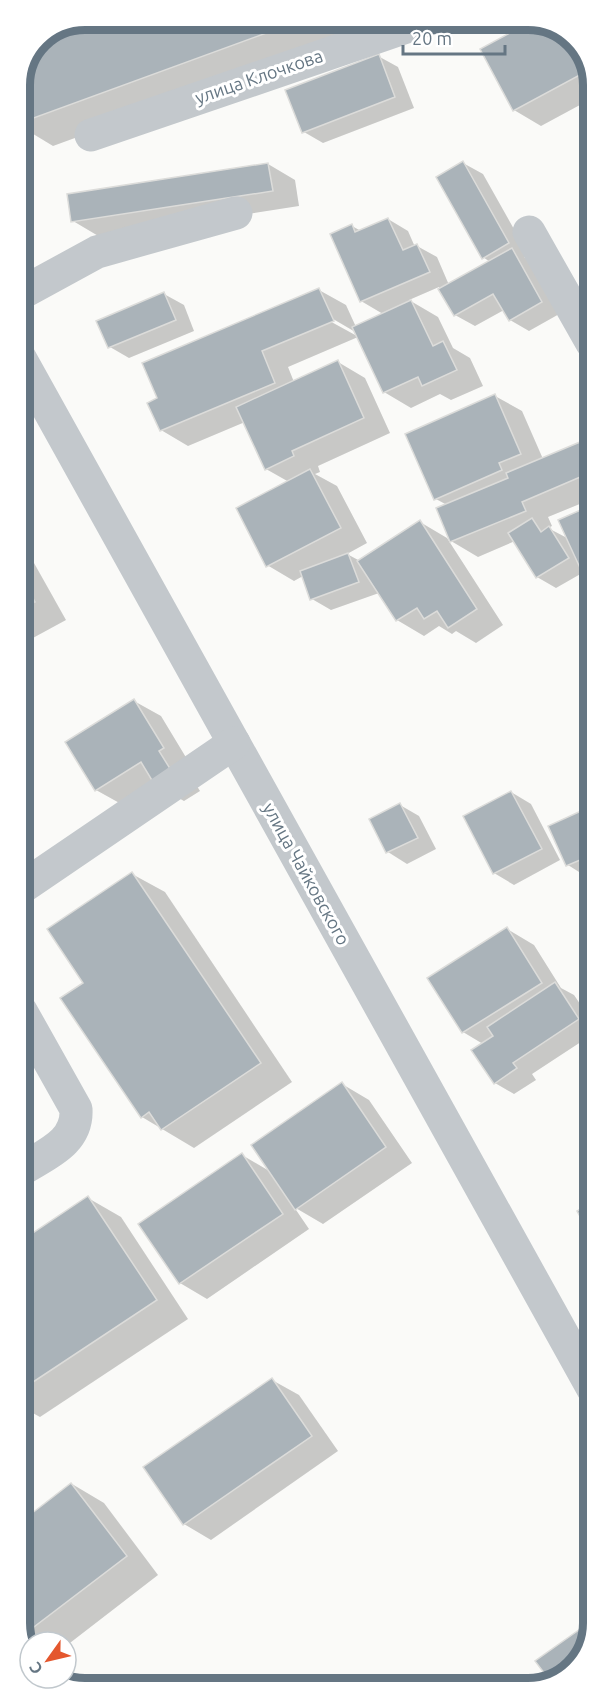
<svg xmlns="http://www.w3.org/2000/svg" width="613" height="1708" font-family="Ubuntu,sans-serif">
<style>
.shadow{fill:#0003;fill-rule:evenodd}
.building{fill:#aab3b9;stroke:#dcdcda;stroke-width:1.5}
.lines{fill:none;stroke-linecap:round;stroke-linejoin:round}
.minor{stroke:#c3c8cc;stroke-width:33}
.labels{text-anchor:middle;stroke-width:6;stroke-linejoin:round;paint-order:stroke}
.street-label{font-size:18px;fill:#657683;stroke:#fff}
.rim{fill:none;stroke:#657683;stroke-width:8}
</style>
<rect width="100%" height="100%" fill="#fafaf8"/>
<g class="shadow">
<path d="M 89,20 L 398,20 L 53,146 L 20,126 L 20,81 L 39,39 Z"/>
<path d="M 535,21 L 571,36 L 591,68 L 591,99 L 541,126 L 514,110 Z"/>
<path d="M 378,56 L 398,67 L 414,108 L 323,143 L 304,132 Z"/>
<path d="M 463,163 L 483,174 L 528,254 L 524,257 L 531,261 L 561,313 L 529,331 L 510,320 L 504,310 L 475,326 L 455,315 L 439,287 L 409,300 L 438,317 L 453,348 L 470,358 L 483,386 L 451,400 L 440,394 L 411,408 L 384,392 L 358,337 L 288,367 L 294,382 L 338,362 L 365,378 L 390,433 L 318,466 L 320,472 L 315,474 L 337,486 L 367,543 L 347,554 L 360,561 L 420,522 L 447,538 L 503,625 L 476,643 L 456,631 L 452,634 L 439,626 L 424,636 L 397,620 L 379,593 L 331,610 L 312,599 L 303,576 L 294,581 L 267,565 L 289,482 L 266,469 L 245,422 L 188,446 L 161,430 L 319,290 L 346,305 L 356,327 L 383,314 L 361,301 L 352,226 L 361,231 L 388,219 L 408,231 L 415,247 L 417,246 L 437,257 L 449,285 L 490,262 L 483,257 ZM 328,316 L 357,333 L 357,336 L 326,319 Z"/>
<path d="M 268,164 L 295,180 L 299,206 L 100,237 L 73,221 Z"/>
<path d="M 164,294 L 184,305 L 194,331 L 129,358 L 110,347 Z"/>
<path d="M 495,396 L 522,411 L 543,459 L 592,439 L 592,499 L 548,517 L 552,526 L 548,528 L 569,539 L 592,506 L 592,584 L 584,572 L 556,588 L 537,577 L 515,541 L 478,557 L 451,541 L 447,505 L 436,499 Z"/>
<path d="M 20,538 L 66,620 L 20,645 Z"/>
<path d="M 134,701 L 161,716 L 190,764 L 185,767 L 200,791 L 184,801 L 157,786 L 123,805 L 96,790 Z"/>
<path d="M 511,792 L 531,804 L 560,860 L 514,885 L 494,873 L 465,816 Z"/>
<path d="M 400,805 L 419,816 L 436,849 L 407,864 L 388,852 Z"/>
<path d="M 581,812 L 592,819 L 592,874 L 587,877 L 568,865 Z"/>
<path d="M 132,874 L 165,892 L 292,1082 L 194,1148 L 142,1117 L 85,983 Z"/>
<path d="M 507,929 L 534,945 L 561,988 L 574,995 L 593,1023 L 593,1034 L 532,1074 L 536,1080 L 514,1094 L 495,1083 L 483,1044 L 463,1032 Z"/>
<path d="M 342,1084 L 369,1100 L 412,1163 L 323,1224 L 294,1207 L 309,1229 L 207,1299 L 180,1283 L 242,1155 L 271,1172 Z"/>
<path d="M 88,1198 L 121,1217 L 188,1319 L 40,1417 L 22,1407 L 21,1242 Z"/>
<path d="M 272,1380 L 299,1395 L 338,1451 L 211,1540 L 184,1524 Z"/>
<path d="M 72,1484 L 104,1503 L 158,1575 L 66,1646 L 66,1642 L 30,1642 L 30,1652 L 22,1640 L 22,1522 Z"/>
<path d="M 593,1621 L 580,1663 L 552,1682 L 537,1662 Z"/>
</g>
<g class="building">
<path d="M 85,20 L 302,20 L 20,123 L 20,81 L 39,39 Z"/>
<path d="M 534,20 L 571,36 L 591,69 L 513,111 L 480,49 Z"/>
<path d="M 379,54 L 395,97 L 302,133 L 285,90 Z"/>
<path d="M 463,161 L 509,243 L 482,259 L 436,177 Z"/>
<path d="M 268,163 L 273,191 L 71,222 L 67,194 Z"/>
<path d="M 388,218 L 403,250 L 417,244 L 430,272 L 360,302 L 330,234 L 352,224 L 355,232 Z"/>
<path d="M 512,248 L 542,302 L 509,321 L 493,294 L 454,316 L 438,289 Z"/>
<path d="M 319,288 L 334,321 L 262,351 L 275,383 L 160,431 L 147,403 L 157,398 L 142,363 Z"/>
<path d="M 164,292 L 176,320 L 108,348 L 96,321 Z"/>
<path d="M 411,300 L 433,346 L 443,341 L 457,370 L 422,386 L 418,377 L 383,393 L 352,327 Z"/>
<path d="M 338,360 L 364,418 L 292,451 L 294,456 L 265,470 L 236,407 Z"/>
<path d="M 495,394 L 521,454 L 499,463 L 502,470 L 434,500 L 405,434 Z"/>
<path d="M 592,437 L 592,472 L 522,502 L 526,511 L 450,542 L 436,508 L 508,478 L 506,473 Z"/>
<path d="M 310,469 L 341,528 L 266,567 L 236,508 Z"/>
<path d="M 592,505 L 592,580 L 587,583 L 558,520 Z"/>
<path d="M 532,518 L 541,532 L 549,526 L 569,558 L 536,578 L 508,533 Z"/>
<path d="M 420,520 L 477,609 L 448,628 L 437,611 L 424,619 L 417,608 L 396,621 L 357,561 Z"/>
<path d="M 348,553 L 359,582 L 310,600 L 300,571 Z"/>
<path d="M 20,576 L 35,602 L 20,609 Z"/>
<path d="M 134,699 L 164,748 L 159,751 L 174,775 L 156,787 L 141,762 L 95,791 L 65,742 Z"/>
<path d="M 511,791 L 542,849 L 493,874 L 463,816 Z"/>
<path d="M 400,803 L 418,838 L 386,853 L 369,819 Z"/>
<path d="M 581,811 L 592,834 L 592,855 L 566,866 L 548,826 Z"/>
<path d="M 132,872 L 261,1063 L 161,1130 L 149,1112 L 141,1118 L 60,998 L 83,983 L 47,929 Z"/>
<path d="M 507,927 L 542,983 L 462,1033 L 427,978 Z"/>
<path d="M 555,982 L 579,1019 L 513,1063 L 517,1068 L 494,1084 L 471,1050 L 493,1036 L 487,1027 Z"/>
<path d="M 342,1082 L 386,1147 L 295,1210 L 251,1145 Z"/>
<path d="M 242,1153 L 283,1214 L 179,1284 L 138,1224 Z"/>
<path d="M 593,1182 L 593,1196 L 587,1186 Z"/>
<path d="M 88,1196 L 157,1300 L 21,1390 L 21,1241 Z"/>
<path d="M 593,1202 L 593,1232 L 590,1234 L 577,1211 Z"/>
<path d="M 272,1378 L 312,1436 L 183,1525 L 143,1467 Z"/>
<path d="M 71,1483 L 127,1556 L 22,1636 L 22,1521 Z"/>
<path d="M 593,1620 L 580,1663 L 551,1682 L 535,1661 Z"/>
</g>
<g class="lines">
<g class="minor">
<path d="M 91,135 L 427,20"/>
<path d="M 529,232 L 592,343"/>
<path d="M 20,294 L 97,252 L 236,213"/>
<path d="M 20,358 L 593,1389"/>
<path d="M 21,888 L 234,743"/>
<path d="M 21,1011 L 76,1109 C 78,1143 46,1154 21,1170"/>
</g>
</g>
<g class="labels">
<g class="street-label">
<text transform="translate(259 77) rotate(-19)" y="6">улица Клочкова</text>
<text transform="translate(306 874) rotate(61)" y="6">улица Чайковского</text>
</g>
</g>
<path d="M0 0H613V1708H0ZM85 30H528A55 55 0 0 1 583 85V1623A55 55 0 0 1 528 1678H85A55 55 0 0 1 30 1623V85A55 55 0 0 1 85 30Z" fill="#fff" fill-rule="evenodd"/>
<path class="rim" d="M85 30H528A55 55 0 0 1 583 85V1623A55 55 0 0 1 528 1678H85A55 55 0 0 1 30 1623V85A55 55 0 0 1 85 30Z"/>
<g transform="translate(48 1660) rotate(236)"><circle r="28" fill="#ffffff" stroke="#c1c8cd" stroke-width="1.5"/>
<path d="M0-4.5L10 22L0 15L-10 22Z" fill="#e4572e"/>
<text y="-9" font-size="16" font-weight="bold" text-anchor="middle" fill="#657683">С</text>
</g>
<path d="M403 45v9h102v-9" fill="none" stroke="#657683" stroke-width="3"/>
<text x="412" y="45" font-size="18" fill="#657683" stroke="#ffffff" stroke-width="4.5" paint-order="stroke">20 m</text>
</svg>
